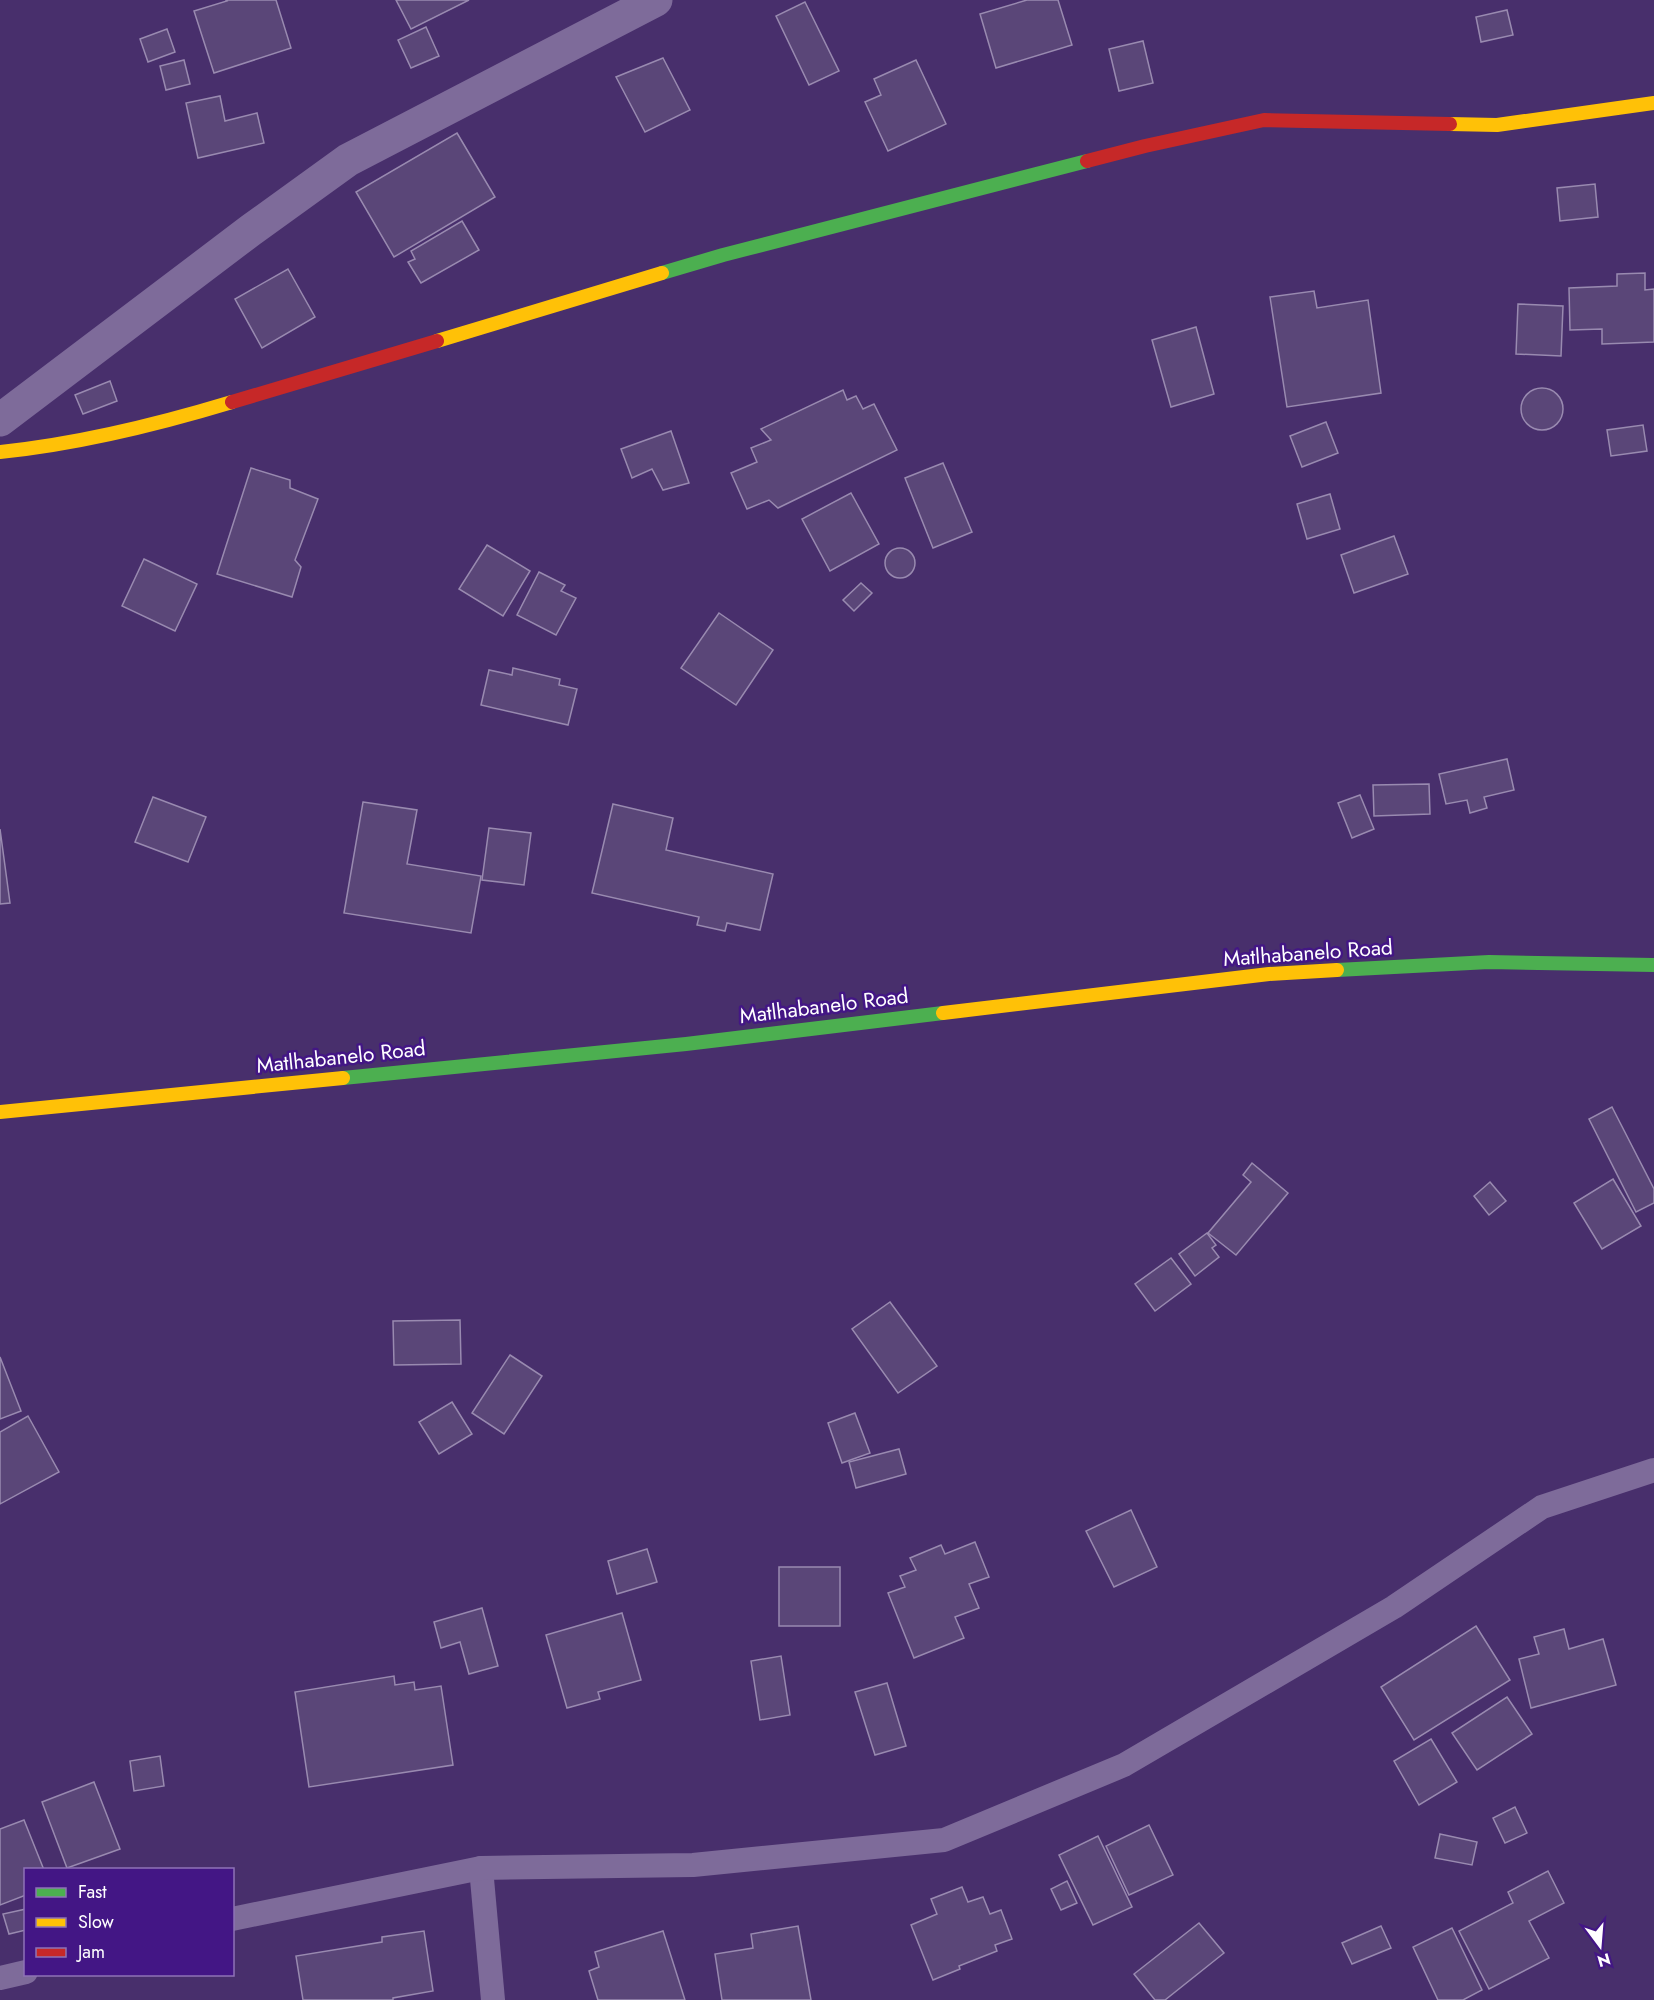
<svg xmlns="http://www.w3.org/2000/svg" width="1654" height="2000" font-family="Jost,sans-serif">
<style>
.building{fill:#5a4678;stroke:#998ab0;stroke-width:1.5}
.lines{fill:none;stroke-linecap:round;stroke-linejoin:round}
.lane{stroke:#7e6b9a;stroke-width:24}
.street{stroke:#7e6b9a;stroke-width:33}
.fast{stroke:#4caf50;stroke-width:14}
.slow{stroke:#ffc107;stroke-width:14}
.jam{stroke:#c62828;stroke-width:14}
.labels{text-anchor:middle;stroke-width:5;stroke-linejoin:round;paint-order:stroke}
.street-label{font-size:21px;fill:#fff;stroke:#431685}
</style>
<rect width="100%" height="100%" fill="#482f6c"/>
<g class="building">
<path d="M 226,0 L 276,0 L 291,48 L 214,73 L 194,11 L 227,1 Z"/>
<path d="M 396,0 L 469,0 L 411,29 Z"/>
<path d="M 1027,0 L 1058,0 L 1072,45 L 996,68 L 980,14 Z"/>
<path d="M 805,2 L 839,71 L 809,85 L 776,16 Z"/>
<path d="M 1507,10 L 1513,35 L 1481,42 L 1476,17 Z"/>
<path d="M 426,27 L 439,56 L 411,68 L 398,40 Z"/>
<path d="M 167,29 L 175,52 L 148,62 L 140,39 Z"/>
<path d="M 1143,41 L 1153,83 L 1119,91 L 1109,49 Z"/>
<path d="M 663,58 L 690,110 L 645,132 L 616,77 Z"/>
<path d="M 184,60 L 190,84 L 166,90 L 160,66 Z"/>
<path d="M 916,60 L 946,124 L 888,151 L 865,102 L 881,95 L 874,79 Z"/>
<path d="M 220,96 L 225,121 L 257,113 L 264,143 L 198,158 L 186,103 Z"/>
<path d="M 457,133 L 495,197 L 394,257 L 356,192 Z"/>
<path d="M 1595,184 L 1598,217 L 1560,221 L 1557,188 Z"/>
<path d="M 462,221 L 479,250 L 421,283 L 408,262 L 415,259 L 411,251 Z"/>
<path d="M 288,269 L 315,317 L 262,348 L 235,299 Z"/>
<path d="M 1645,273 L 1645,290 L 1654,289 L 1654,342 L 1602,344 L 1602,329 L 1570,330 L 1569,288 L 1617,286 L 1617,274 Z"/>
<path d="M 1314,291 L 1317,308 L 1368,300 L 1381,393 L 1287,407 L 1270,297 Z"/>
<path d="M 1518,304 L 1563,306 L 1561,356 L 1516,354 Z"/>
<path d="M 1196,327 L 1214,394 L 1171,407 L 1152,340 Z"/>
<path d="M 110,381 L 117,401 L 83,414 L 75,395 Z"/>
<circle cx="1542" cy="409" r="21"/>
<path d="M 843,390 L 847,400 L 856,396 L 863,409 L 874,404 L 897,450 L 778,508 L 769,500 L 747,509 L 731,473 L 757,462 L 751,448 L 771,440 L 761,429 Z"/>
<path d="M 1326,422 L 1338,453 L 1302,467 L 1290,436 Z"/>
<path d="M 1643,425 L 1647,451 L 1611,456 L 1607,430 Z"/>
<path d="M 671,431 L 689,483 L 663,490 L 652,469 L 632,478 L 621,449 Z"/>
<path d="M 943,463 L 972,532 L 933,548 L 905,478 Z"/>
<path d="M 251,468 L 290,480 L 290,488 L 318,499 L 295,560 L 301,567 L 292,597 L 217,574 Z"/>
<path d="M 851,493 L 879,544 L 830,571 L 802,519 Z"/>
<path d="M 1330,494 L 1340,529 L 1307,539 L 1297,504 Z"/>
<path d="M 1394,536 L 1408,574 L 1354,593 L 1341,555 Z"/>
<path d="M 487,545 L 530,571 L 503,616 L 459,589 Z"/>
<circle cx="900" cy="563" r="15"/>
<path d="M 144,559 L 197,584 L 175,631 L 122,606 Z"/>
<path d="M 539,572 L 565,585 L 561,591 L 576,598 L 556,635 L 517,615 Z"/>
<path d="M 861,583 L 872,593 L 854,611 L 843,600 Z"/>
<path d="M 719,613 L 773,650 L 736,705 L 681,668 Z"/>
<path d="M 513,668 L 560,679 L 559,685 L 577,689 L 568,725 L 481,705 L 489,670 L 512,675 Z"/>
<path d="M 1507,759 L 1514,790 L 1484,797 L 1487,808 L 1470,813 L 1467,800 L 1446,804 L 1439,774 Z"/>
<path d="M 1429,784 L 1430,814 L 1374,816 L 1373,785 Z"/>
<path d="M 1360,795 L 1374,829 L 1352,838 L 1338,803 Z"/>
<path d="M 153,797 L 206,817 L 188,862 L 135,842 Z"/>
<path d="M 363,802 L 417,810 L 407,864 L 481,876 L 471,933 L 344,913 Z"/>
<path d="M 613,804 L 673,818 L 666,850 L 773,874 L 760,930 L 727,923 L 725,931 L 697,925 L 699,917 L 592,893 Z"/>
<path d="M 489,828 L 531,833 L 524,885 L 482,880 Z"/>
<path d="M 0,829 L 10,903 L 0,904 Z"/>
<path d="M 1612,1107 L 1654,1189 L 1654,1203 L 1636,1212 L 1589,1119 Z"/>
<path d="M 1252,1163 L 1288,1193 L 1236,1255 L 1208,1233 L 1251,1182 L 1243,1175 Z"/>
<path d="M 1613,1179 L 1641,1226 L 1602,1249 L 1574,1203 Z"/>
<path d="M 1490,1182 L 1506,1201 L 1489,1215 L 1474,1196 Z"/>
<path d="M 1207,1233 L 1216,1245 L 1212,1248 L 1219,1257 L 1195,1276 L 1179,1254 Z"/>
<path d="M 1171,1258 L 1191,1284 L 1155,1311 L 1135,1284 Z"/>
<path d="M 890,1302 L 937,1366 L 898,1393 L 852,1329 Z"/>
<path d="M 460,1320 L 461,1364 L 394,1365 L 393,1321 Z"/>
<path d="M 510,1355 L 542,1376 L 504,1434 L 472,1413 Z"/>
<path d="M 0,1357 L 21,1411 L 0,1419 Z"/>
<path d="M 452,1402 L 472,1434 L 439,1454 L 419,1422 Z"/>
<path d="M 855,1413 L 870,1453 L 842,1463 L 828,1423 Z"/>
<path d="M 28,1416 L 59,1472 L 0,1504 L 0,1432 Z"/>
<path d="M 899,1449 L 906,1474 L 856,1488 L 849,1462 Z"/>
<path d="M 1131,1510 L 1157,1567 L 1114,1587 L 1086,1531 Z"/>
<path d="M 975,1542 L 989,1577 L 969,1584 L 979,1608 L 955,1617 L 964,1638 L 914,1658 L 888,1593 L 905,1587 L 900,1576 L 916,1570 L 910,1558 L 941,1545 L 945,1554 Z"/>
<path d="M 647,1549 L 657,1582 L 617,1594 L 608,1561 Z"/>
<rect x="779" y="1567" width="61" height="59"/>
<path d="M 482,1608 L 498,1666 L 469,1674 L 460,1642 L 441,1648 L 434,1622 Z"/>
<path d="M 622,1613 L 641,1680 L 598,1692 L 600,1699 L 567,1708 L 546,1635 Z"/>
<path d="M 1476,1626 L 1510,1680 L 1414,1740 L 1381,1687 Z"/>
<path d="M 1564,1629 L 1569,1649 L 1603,1639 L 1616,1685 L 1531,1708 L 1519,1659 L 1539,1654 L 1534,1637 Z"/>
<path d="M 781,1656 L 790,1715 L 760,1720 L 751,1661 Z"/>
<path d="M 394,1676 L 395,1685 L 414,1682 L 415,1690 L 441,1686 L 453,1765 L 309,1787 L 295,1692 Z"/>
<path d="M 887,1683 L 906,1746 L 875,1755 L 855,1692 Z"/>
<path d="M 1507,1697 L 1532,1734 L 1477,1770 L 1452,1733 Z"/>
<path d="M 1431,1739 L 1457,1782 L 1419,1805 L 1394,1761 Z"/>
<path d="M 160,1756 L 164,1786 L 134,1791 L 130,1761 Z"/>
<path d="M 94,1782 L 120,1849 L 67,1868 L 42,1802 Z"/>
<path d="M 1515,1807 L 1527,1833 L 1505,1843 L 1493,1818 Z"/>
<path d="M 24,1820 L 44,1870 L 26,1870 L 26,1895 L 0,1905 L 0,1829 Z"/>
<path d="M 1149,1825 L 1173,1875 L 1129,1895 L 1106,1846 Z"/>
<path d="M 1440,1834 L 1477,1842 L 1472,1865 L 1435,1858 Z"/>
<path d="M 1098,1836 L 1132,1907 L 1093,1925 L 1059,1855 Z"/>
<path d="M 1548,1871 L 1564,1903 L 1529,1921 L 1549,1958 L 1489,1989 L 1459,1931 L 1513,1903 L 1508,1892 Z"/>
<path d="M 1067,1881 L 1077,1903 L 1061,1910 L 1051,1889 Z"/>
<path d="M 962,1887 L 968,1902 L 983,1897 L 990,1914 L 1001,1910 L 1012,1939 L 995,1945 L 997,1951 L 959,1966 L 960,1969 L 933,1980 L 911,1925 L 937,1914 L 931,1899 Z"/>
<path d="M 26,1909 L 26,1930 L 9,1934 L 3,1914 Z"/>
<path d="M 1199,1923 L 1224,1953 L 1165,2000 L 1155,2000 L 1134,1974 Z"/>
<path d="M 798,1926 L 811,2000 L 722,2000 L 715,1954 L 753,1948 L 751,1934 Z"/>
<path d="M 1381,1926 L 1391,1948 L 1352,1964 L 1342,1943 Z"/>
<path d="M 1452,1928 L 1482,1990 L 1463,2000 L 1438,2000 L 1413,1947 Z"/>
<path d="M 424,1931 L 433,1991 L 393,1998 L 393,2000 L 303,2000 L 296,1956 L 382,1942 L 382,1937 Z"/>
<path d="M 663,1931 L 685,2000 L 598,2000 L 589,1971 L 599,1967 L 595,1952 Z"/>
</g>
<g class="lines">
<g class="lane">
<path d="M 481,1868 L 493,2000"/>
<path d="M 232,1919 L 481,1868 L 693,1865 L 944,1840 L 1124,1765 L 1394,1607 L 1542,1507 L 1654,1470"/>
<path d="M 0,1978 L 26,1972"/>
</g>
<path class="street" d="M 0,420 L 251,230 L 348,160 L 656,0"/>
<g class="fast">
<path d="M 662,273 L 723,255 L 1087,161"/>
<path d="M 1337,970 L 1489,962 L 1654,965"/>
<path d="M 343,1078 L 686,1044 L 943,1013"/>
</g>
<g class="slow">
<path d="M 1450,124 L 1497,125 L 1654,103"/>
<path d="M 437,341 L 662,273"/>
<path d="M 0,452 C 79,444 156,425 232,402"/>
<path d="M 943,1013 L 1269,974 L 1337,970"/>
<path d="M 0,1112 L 343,1078"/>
</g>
<g class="jam">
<path d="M 1087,161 L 1145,146 L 1264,120 L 1450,124"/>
<path d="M 232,402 L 437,341"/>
</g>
</g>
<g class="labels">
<g class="street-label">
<text transform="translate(1308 953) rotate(-4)" y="7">Matlhabanelo Road</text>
<text transform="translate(824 1006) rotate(-7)" y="7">Matlhabanelo Road</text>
<text transform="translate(341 1057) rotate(-6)" y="7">Matlhabanelo Road</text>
</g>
</g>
<rect x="24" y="1868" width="210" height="108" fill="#431685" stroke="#8e73b6" stroke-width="1.5"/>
<rect x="36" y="1888" width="30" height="9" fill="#4caf50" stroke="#8e73b6" stroke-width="1.5"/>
<text x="78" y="1898" font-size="18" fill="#ffffff">Fast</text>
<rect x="36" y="1918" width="30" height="9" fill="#ffc107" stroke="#8e73b6" stroke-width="1.5"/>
<text x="78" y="1928" font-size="18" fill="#ffffff">Slow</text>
<rect x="36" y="1948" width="30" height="9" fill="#c62828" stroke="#8e73b6" stroke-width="1.5"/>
<text x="78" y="1958" font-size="18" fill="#ffffff">Jam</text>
<g transform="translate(1600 1946) rotate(164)" stroke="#431685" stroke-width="4.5" paint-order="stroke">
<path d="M0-4.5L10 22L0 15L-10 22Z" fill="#ffffff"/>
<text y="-9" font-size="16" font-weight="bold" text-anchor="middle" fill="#ffffff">N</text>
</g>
</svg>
